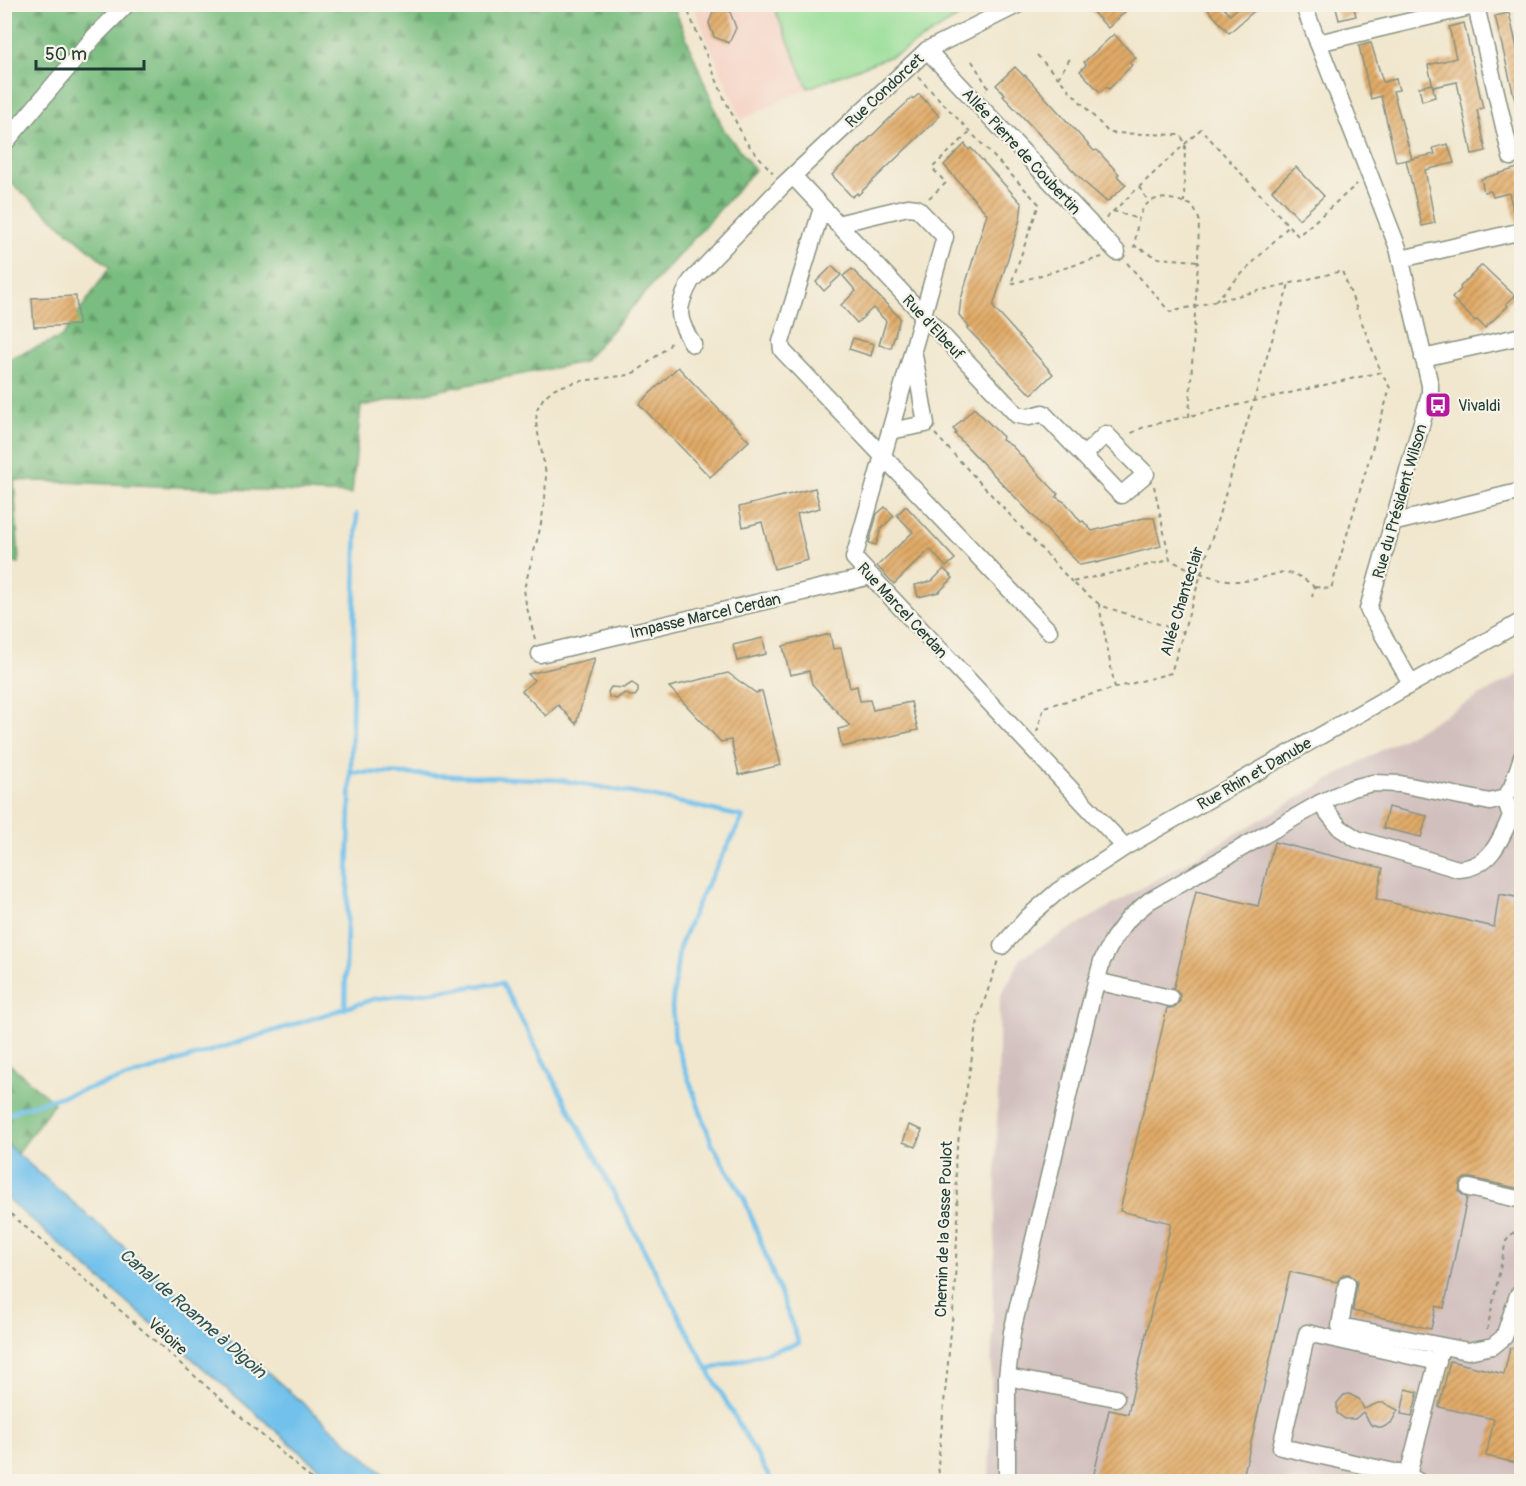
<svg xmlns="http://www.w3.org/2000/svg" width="1526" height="1486" font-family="Pangolin,sans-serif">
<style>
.built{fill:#f5d2c3}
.industrial{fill:#d1bfbd}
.grass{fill:#98de97;stroke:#5c8e66;stroke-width:1.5}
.forest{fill:url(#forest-firs);stroke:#4c7d5a;stroke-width:1.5}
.water{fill:#71c1ec;stroke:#487f90;stroke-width:1.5}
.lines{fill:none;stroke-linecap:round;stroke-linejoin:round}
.stream{stroke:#71c1ec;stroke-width:4.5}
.building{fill:url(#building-hatch)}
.minor-casing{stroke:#889281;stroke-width:19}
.path{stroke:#889281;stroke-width:2;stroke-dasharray:4.5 4.5;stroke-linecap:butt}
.minor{stroke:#fff;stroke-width:16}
.labels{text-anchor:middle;stroke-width:4.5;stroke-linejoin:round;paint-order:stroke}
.street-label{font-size:16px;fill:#1f3d34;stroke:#f7f3e8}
.poi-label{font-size:16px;fill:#1f3d34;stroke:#f7f3e8;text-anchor:start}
.water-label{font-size:18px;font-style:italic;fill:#2f5759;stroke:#f7f3e8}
</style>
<defs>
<pattern id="forest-firs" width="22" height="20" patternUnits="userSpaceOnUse" patternTransform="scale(1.5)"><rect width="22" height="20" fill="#7abd80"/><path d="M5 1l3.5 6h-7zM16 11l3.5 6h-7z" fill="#639b6a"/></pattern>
<pattern id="building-hatch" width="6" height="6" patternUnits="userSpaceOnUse" patternTransform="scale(1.5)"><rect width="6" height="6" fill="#e1ab67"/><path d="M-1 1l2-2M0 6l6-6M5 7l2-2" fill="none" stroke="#b68c56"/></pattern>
</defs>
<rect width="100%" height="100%" fill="#f7f3e8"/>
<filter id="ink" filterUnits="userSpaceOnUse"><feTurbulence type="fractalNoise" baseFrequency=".0167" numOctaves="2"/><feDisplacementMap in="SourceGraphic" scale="12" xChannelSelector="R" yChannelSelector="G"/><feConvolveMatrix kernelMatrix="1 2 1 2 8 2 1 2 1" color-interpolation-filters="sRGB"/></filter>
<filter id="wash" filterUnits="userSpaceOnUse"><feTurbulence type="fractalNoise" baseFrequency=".008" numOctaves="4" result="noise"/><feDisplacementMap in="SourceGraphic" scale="24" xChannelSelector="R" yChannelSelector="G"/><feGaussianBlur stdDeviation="1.35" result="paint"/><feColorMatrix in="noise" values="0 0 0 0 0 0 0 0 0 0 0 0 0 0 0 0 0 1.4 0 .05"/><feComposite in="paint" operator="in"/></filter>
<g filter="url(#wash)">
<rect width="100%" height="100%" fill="#f1e7ce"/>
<path class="built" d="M 693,5 L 773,5 L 808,88 L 741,120 Z"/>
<path class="industrial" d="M 1521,673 L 1521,1481 L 989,1482 L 1000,997 L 1022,957 L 1376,753 Z"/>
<path class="grass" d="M 773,5 L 979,5 L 899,53 L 808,88 Z"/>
<g class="forest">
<path d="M 5,4 L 673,5 L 723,129 L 755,170 L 583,362 L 361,406 L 352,494 L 14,480 L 19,563 L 5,562 L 5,360 L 62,337 L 110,267 L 5,178 Z"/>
<path d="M 5,1060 L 54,1103 L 17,1154 L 5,1143 Z"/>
</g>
<path class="water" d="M 5,1143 L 392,1481 L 334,1481 L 5,1197 Z"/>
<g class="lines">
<g class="stream">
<path d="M 351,772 L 560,780 L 655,797 L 743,817 L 700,898 L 679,948 L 672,1007 L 675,1041 L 712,1144 L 744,1198 L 799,1343 L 708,1370 L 772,1482"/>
<path d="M 345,1009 L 357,514"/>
<path d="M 4,1117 L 19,1109 L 151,1070 L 374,999 L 502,983 L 708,1370"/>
</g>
</g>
<g id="blocks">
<g class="building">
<path d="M 716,4 L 727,4 L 736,28 L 729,43 L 714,37 L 709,23 Z"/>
<path d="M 1085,4 L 1133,4 L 1108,28 Z"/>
<path d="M 1203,4 L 1220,4 L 1230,15 L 1242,4 L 1262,4 L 1229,33 Z"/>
<path d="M 1335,4 L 1353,4 L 1356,16 L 1339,20 Z"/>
<path d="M 1509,13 L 1521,65 L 1521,109 L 1517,109 L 1495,16 Z"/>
<path d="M 1464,23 L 1483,108 L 1477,110 L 1486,151 L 1472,154 L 1457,82 L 1433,87 L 1428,65 L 1456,58 L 1449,27 Z"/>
<path d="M 1114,34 L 1136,58 L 1129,63 L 1132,65 L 1109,89 L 1106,87 L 1100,92 L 1080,71 L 1086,65 L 1084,62 Z"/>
<path d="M 1371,43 L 1383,82 L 1396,79 L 1399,90 L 1393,91 L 1412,159 L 1396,162 L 1381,96 L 1371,99 L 1359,46 Z"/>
<path d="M 1015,67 L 1024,76 L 1025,75 L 1094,151 L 1097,150 L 1119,174 L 1117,176 L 1126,185 L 1107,202 L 1084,182 L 1003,96 L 1005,94 L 996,85 Z"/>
<path d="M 1432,84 L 1435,97 L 1422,101 L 1419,87 Z"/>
<path d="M 919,94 L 939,116 L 936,120 L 858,195 L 857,193 L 852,197 L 832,175 L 889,119 L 912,98 L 913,99 Z"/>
<path d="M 965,144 L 969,150 L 971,148 L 1022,204 L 1020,219 L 993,307 L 1053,374 L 1032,394 L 1029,391 L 1028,392 L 967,328 L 969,327 L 959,315 L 961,299 L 987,214 L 944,165 Z"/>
<path d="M 1448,144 L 1454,163 L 1425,170 L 1435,223 L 1422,226 L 1406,160 L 1435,154 L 1433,148 Z"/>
<path d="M 1296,167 L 1324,196 L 1299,219 L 1272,190 Z"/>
<path d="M 1521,167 L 1521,221 L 1516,222 L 1509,193 L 1493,197 L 1491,191 L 1484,192 L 1481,179 Z"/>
<path d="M 1482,265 L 1515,296 L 1506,304 L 1508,306 L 1485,328 L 1477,320 L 1475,321 L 1452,298 L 1461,289 L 1460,287 Z"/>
<path d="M 832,266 L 841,275 L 824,291 L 816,282 Z"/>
<path d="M 852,269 L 900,318 L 891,348 L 879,345 L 886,321 L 873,308 L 857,323 L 841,305 L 856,291 L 843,276 Z"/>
<path d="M 76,296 L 78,325 L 34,327 L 32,298 Z"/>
<path d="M 853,338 L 874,344 L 871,356 L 849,349 Z"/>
<path d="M 678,367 L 749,441 L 710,477 L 639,404 Z"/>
<path d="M 974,408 L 1003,437 L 1002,440 L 1012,446 L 1058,494 L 1056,497 L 1066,503 L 1081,522 L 1083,521 L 1092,531 L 1144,518 L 1154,518 L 1161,546 L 1096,563 L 1096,562 L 1080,565 L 955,434 L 956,432 L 953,429 Z"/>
<path d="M 815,488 L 820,508 L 797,514 L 808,560 L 774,569 L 762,522 L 743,527 L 739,507 Z"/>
<path d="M 906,506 L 955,559 L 946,567 L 930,549 L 894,584 L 877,566 L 913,532 L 897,515 Z"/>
<path d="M 885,507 L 894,516 L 881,529 L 876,545 L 869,543 L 877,514 Z"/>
<path d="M 944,569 L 953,578 L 939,592 L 918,597 L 915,585 L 932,581 Z"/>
<path d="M 830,634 L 833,649 L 841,648 L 850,688 L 857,686 L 860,701 L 870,700 L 873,710 L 911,702 L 918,730 L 842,747 L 838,729 L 850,726 L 812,684 L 809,671 L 790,675 L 783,646 Z"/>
<path d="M 763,638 L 766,654 L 737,661 L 733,645 Z"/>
<path d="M 595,658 L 576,724 L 558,705 L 546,716 L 522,691 L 534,680 L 528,674 Z"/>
<path d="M 728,673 L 756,693 L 762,691 L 781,765 L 739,775 L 731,740 L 721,742 L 669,687 Z"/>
<path d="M 632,683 L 638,687 L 638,692 L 635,696 L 630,696 L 625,693 L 616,699 L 609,697 L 608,692 L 611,687 L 624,688 Z"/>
<path d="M 1388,807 L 1427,816 L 1421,837 L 1383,828 Z"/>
<path d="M 1274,842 L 1383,868 L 1376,899 L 1494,927 L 1499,894 L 1521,898 L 1521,1189 L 1471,1178 L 1465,1178 L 1461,1181 L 1459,1192 L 1467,1198 L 1444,1308 L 1436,1306 L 1431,1329 L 1353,1311 L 1357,1281 L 1349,1274 L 1343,1274 L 1337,1282 L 1290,1272 L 1242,1482 L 1092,1482 L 1109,1410 L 1128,1414 L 1171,1223 L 1120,1211 L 1167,1008 L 1174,1008 L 1180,1001 L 1180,994 L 1172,988 L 1174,987 L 1196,891 L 1258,906 Z"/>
<path d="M 909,1125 L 922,1130 L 916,1147 L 903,1142 Z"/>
<path d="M 1510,1348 L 1521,1350 L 1521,1464 L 1486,1456 L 1494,1419 L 1439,1407 L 1450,1361 L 1504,1374 Z"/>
<path d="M 1406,1389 L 1418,1392 L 1412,1416 L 1401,1414 Z"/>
<path d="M 1349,1394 L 1359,1399 L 1364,1409 L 1378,1403 L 1384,1403 L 1398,1410 L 1391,1423 L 1382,1428 L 1371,1425 L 1363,1412 L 1355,1419 L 1345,1419 L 1337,1413 L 1337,1403 L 1344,1395 Z"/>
</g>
</g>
</g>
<g filter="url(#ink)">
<use href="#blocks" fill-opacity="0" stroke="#889281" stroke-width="1.5"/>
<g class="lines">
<g class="minor-casing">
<g id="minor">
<path d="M 1303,4 L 1398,248 L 1430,385 L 1430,394 L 1368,609 L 1411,683"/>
<path d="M 1476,6 L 1511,157"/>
<path d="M 1318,43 L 1483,4"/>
<path d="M 927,50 L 1117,252"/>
<path d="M 4,144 L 94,37 L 127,4"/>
<path d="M 793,176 L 1017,415 L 1029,417 L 1043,413 L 1121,495 L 1146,474 L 1106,434 L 1084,455"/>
<path d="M 822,208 L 781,342 L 782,350 L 1049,631"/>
<path d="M 837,224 L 908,207 L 917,208 L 945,237 L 854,558 L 1125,847"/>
<path d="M 1401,259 L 1522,231"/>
<path d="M 693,344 C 676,318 676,308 691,281 L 783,185 L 927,50 L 1019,4"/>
<path d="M 1423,358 L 1522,336"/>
<path d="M 890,431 L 926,424 L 914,355"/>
<path d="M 1392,523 L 1522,491"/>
<path d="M 540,654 L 871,576"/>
<path d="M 1320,803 L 1340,828 L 1357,839 L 1458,869 C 1489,868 1500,842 1511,816 L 1505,798"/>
<path d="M 1002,946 L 1028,917 L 1058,891 L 1125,847 L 1522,621"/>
<path d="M 1096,981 L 1170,998"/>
<path d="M 1469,1188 L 1522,1200"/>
<path d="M 1347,1284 L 1340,1326 L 1468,1351 L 1493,1346 L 1504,1337 L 1518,1295"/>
<path d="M 1007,1377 L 1116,1398"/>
<path d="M 1408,1475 L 1440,1351"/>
<path d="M 1007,1482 L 1007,1377 L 1012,1332 L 1087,1016 L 1102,961 L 1114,938 L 1129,918 L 1149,901 L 1320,803 L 1352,788 L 1373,783 L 1400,784 L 1490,802 L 1505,798 L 1512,787 L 1522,757"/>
<path d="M 1419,1482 L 1408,1475 L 1281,1447 L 1307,1333 L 1438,1362"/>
</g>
</g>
<g class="path">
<path d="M 685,4 L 724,98 L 746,142 L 773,173"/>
<path d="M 1037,55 L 1109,133 L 1181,135 L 1185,144 L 1184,202"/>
<path d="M 972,61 L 989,89 L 986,91"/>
<path d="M 918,77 L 1039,204 L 1011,284 L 1102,257"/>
<path d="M 1058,78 L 1071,57"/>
<path d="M 1139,187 L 1149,202"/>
<path d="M 929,198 L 946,183 L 932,168 L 970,132"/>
<path d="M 1113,211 L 1138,219"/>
<path d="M 1106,218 L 1201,129 L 1298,236 L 1357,184"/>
<path d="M 1133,247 L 1135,246 L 1158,258 L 1198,261 L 1199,219 L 1193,206 C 1150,188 1137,202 1135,246"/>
<path d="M 1127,263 L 1170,312 L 1342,271 L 1381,372 L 1146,426 L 1130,434"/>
<path d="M 1215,301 L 1289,226"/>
<path d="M 1189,417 L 1198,261"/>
<path d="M 935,434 L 1072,582"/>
<path d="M 1154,486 L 1170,560 C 1191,570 1211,579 1236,581 C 1270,583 1282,558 1314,587 L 1312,598"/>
<path d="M 1315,587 L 1331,589 L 1390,388 L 1381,372"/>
<path d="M 1099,604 L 1072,582 L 1170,560"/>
<path d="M 535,639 L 526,604 L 524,589 L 540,529 L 545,500 L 546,474 L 536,423 L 537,409 L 544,397 L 555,388 L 581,381 L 629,375 L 639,370 L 669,346 L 673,339"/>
<path d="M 1115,688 L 1099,605 L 1184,632"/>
<path d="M 1037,732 L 1044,707 L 1171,673 L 1289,284"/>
<path d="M 4,1208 L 315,1482"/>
<path d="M 1487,1330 L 1506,1241 L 1513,1233 L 1522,1229"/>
<path d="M 940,1482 L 938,1465 L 954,1301 L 958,1217 L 955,1160 L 978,1020 L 998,960"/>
</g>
<use href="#minor" class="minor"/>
</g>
</g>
<defs>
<g id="bus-square" transform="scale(1.35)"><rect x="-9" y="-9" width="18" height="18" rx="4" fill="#b5179e" stroke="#f7f3e8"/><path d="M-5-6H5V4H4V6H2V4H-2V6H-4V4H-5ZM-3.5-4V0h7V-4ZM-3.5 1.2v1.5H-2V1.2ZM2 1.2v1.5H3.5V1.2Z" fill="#fff"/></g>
</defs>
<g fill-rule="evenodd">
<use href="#bus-square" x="1438" y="405"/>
</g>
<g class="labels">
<g class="street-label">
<text transform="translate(884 90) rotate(-43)" y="6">Rue Condorcet</text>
<text transform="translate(1022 151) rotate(47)" y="6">Allée Pierre de Coubertin</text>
<text transform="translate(934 327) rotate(47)" y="6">Rue d'Elbeuf</text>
<text transform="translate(1399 501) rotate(-74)" y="6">Rue du Président Wilson</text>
<text transform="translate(1181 601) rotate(-73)" y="6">Allée Chanteclair</text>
<text transform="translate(903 610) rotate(47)" y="6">Rue Marcel Cerdan</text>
<text transform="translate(705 615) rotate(-13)" y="6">Impasse Marcel Cerdan</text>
<text transform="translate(1254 773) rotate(-30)" y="6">Rue Rhin et Danube</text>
<text transform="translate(943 1229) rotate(-88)" y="6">Chemin de la Gasse Poulot</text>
<text transform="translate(168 1336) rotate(42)" y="6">Véloire</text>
</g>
<g class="poi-label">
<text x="1458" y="411">Vivaldi</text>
</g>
<g class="water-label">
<text transform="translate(193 1313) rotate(41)" y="6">Canal de Roanne à Digoin</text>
</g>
</g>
<rect width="1526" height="1486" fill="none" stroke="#f7f3e8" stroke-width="24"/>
<path d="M36 60v9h108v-9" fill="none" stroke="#1f3d34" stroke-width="3"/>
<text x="45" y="60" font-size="18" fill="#1f3d34" stroke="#f7f3e8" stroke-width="4.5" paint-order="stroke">50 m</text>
</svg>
